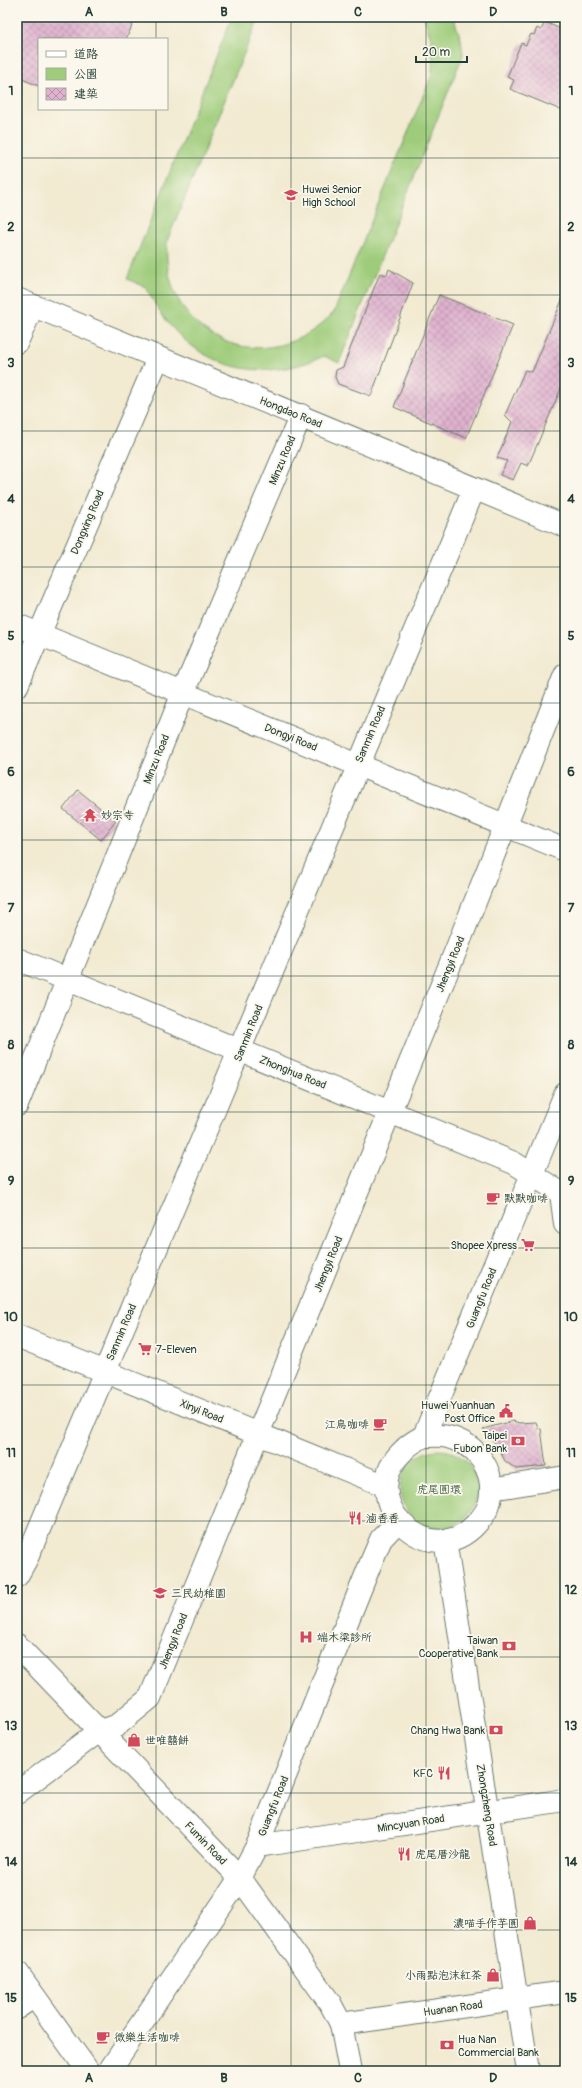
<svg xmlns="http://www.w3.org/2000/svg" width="582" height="2088" font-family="Pangolin,'LXGW WenKai TC',sans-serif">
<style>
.park{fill:#9ecc7a;stroke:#5e8457}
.building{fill:url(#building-cross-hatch)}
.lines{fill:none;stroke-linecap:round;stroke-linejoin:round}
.minor-casing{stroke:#697a6b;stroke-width:24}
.major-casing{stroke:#697a6b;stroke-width:24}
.minor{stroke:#fff;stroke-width:22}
.major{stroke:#fff;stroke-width:22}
.grid{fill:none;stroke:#1f3d34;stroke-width:1;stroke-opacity:0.55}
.labels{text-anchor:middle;stroke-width:3.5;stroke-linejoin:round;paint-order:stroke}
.poi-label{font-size:11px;fill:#1f3d34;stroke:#fbf7ec;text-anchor:start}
.street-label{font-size:11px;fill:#1f3d34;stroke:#fbf7ec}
.park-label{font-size:11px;fill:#3f6146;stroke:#fbf7ec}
.neatline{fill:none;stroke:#1f3d34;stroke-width:1.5}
.grid-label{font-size:13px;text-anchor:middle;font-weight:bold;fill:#1f3d34}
</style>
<defs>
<pattern id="building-cross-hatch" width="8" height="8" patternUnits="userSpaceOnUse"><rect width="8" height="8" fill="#e0b2cf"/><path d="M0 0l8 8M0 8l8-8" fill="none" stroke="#b592a9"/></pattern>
</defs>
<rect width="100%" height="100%" fill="#fbf7ec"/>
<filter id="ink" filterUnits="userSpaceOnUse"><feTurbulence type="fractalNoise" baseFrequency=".025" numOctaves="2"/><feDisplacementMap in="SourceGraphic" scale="8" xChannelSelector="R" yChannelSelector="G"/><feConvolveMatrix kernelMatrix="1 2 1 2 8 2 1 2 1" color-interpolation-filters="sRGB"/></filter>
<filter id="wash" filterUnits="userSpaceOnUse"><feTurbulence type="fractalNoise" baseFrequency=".012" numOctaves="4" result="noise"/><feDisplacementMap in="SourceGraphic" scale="16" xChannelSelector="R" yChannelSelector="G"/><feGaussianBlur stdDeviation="0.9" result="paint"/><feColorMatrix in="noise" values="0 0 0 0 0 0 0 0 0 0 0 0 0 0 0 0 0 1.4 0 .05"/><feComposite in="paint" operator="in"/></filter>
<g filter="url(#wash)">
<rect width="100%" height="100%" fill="#f2ead1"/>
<g class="park">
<path d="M 232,17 L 259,17 L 167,241 C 160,340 268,384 334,312 L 432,74 L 433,45 L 424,17 L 453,17 L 461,39 L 463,55 L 339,363 L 324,356 C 249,390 180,360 146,287 L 127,279 Z"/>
<circle cx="439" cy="1489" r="39"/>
</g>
<g id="blocks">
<g class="building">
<path d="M 17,17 L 136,17 L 126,39 L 39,39 L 39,86 L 17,77 Z"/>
<path d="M 545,22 L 565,31 L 565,102 L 561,110 L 510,89 L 514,80 L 507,77 L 521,43 L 526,45 L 531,34 L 534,35 L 537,28 L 541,30 Z"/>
<path d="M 389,269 L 413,283 L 371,396 L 338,384 L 335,377 L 336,370 L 343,367 L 380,273 L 387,275 Z"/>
<path d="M 565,293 L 565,379 L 528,466 L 521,463 L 513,480 L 500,475 L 507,461 L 497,458 L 512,422 L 505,415 L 525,370 L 532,372 Z"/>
<path d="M 439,295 L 513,325 L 466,438 L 394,407 Z"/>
<path d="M 78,790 L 116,821 L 101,840 L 63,809 Z"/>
<path d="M 513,1421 L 519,1423 L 536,1422 L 538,1428 L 541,1429 L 546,1466 L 516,1469 L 505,1461 L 496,1444 L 483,1429 Z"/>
</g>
</g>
</g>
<g filter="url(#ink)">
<use href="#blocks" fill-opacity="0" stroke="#697a6b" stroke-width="1"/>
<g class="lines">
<g class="minor-casing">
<g id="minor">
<path d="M 17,299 L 565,526"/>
<path d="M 17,342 L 33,306"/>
<path d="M 17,625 L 565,850"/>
<path d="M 17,686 L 158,358"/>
<path d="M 17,959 L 514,1163 L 561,1193 L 565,1192"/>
<path d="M 17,1105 L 183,693 L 301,415"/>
<path d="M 561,1193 L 565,1224"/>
<path d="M 17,1336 L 386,1486"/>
<path d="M 424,1436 L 565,1094"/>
<path d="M 424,1436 C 431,1436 441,1435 448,1437 C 477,1444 496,1471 490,1501 C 488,1510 482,1518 476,1524 C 429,1575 351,1498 404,1450 C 409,1444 417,1440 424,1436 Z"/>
<path d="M 491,1489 L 565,1477"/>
<path d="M 445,1540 L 528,2071"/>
<path d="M 17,1576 L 27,1558 L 474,489"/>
<path d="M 17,1645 L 240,1878 L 330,2003 L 341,2024 L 350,2071"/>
<path d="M 17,1793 L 99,1731 L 116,1726 L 150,1698 L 454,955 L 565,675"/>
<path d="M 257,1846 L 565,1800"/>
<path d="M 17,2008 L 33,1997"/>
<path d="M 341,2024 L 565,1992"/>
<path d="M 109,2071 L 240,1878 L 257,1846 L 372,1560 L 381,1539 L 398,1521"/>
</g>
</g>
<g class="major-casing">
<path id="major" d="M 17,1972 L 88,2071"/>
</g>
<use href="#minor" class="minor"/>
<use href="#major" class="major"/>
</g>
</g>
<path class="grid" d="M 156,17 L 156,39M 291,17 L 291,2071M 426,17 L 426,2071M 156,109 L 156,2071M 17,158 L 565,158M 17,295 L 565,295M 17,431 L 565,431M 17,567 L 565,567M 17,703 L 565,703M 17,840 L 565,840M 17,976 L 565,976M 17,1112 L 565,1112M 17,1248 L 565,1248M 17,1385 L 565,1385M 17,1521 L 565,1521M 17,1657 L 565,1657M 17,1793 L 565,1793M 17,1930 L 565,1930"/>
<defs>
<g id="school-bare" transform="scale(1.08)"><path d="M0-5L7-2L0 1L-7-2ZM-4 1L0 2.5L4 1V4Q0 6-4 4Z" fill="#d1495b" stroke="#fbf7ec" stroke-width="2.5" paint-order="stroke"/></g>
<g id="temple-bare" transform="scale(1.08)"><path d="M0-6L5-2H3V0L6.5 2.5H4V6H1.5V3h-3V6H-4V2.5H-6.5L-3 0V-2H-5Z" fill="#d1495b" stroke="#fbf7ec" stroke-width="2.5" paint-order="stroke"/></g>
<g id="cafe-bare" transform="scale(1.08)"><path d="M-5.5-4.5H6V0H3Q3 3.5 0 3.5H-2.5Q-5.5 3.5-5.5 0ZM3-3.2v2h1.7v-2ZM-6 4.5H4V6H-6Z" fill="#d1495b" stroke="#fbf7ec" stroke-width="2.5" paint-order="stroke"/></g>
<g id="supermarket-bare" transform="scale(1.08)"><path d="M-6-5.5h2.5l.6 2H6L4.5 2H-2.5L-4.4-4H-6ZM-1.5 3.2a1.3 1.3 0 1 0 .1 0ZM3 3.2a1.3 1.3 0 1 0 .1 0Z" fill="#d1495b" stroke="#fbf7ec" stroke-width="2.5" paint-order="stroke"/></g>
<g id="civic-bare" transform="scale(1.08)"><path d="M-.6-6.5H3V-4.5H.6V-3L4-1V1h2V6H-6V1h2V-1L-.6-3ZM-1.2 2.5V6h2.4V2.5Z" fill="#d1495b" stroke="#fbf7ec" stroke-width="2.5" paint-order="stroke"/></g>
<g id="bank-bare" transform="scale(1.08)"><path d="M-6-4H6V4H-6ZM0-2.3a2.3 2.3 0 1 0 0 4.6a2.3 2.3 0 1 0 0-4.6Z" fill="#d1495b" stroke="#fbf7ec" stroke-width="2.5" paint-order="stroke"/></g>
<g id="restaurant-bare" transform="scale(1.08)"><path d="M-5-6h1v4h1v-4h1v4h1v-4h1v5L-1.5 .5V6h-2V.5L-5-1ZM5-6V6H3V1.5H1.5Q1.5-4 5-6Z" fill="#d1495b" stroke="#fbf7ec" stroke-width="2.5" paint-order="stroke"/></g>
<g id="hospital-bare" transform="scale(1.08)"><path d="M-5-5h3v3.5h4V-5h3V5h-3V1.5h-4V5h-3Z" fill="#d1495b" stroke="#fbf7ec" stroke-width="2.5" paint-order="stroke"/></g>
<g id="shop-bare" transform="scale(1.08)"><path d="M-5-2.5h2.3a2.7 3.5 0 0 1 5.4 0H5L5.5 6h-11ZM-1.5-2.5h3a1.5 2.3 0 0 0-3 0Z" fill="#d1495b" stroke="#fbf7ec" stroke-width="2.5" paint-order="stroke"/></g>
</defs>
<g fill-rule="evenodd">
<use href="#school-bare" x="291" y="195"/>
<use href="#temple-bare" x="90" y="815"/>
<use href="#cafe-bare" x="493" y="1198"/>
<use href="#supermarket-bare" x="528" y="1245"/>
<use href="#supermarket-bare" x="145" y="1349"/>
<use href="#civic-bare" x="506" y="1411"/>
<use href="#cafe-bare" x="380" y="1424"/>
<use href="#bank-bare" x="518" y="1441"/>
<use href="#restaurant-bare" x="355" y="1518"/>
<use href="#school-bare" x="160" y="1593"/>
<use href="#hospital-bare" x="306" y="1637"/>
<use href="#bank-bare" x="509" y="1646"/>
<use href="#bank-bare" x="496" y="1730"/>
<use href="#shop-bare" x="134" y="1740"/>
<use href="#restaurant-bare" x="444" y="1773"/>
<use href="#restaurant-bare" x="404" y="1854"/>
<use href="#shop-bare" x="530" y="1923"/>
<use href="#shop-bare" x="493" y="1975"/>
<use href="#cafe-bare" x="103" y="2037"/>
<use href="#bank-bare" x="447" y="2045"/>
</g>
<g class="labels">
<g class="poi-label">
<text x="302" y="193">Huwei Senior<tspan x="302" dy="13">High School</tspan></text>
<text x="101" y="819">妙宗寺</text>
<text x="504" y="1202">默默咖啡</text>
<text x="517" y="1249" text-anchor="end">Shopee Xpress</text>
<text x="156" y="1353">7-Eleven</text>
<text x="495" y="1409" text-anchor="end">Huwei Yuanhuan<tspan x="495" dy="13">Post Office</tspan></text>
<text x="369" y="1428" text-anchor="end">江鳥咖啡</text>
<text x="507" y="1439" text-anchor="end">Taipei<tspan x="507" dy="13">Fubon Bank</tspan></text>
<text x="366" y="1522">滷香香</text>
<text x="171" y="1597">三民幼稚園</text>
<text x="317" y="1641">端木梁診所</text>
<text x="498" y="1644" text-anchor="end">Taiwan<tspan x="498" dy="13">Cooperative Bank</tspan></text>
<text x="485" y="1734" text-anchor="end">Chang Hwa Bank</text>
<text x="145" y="1744">世唯囍餅</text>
<text x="433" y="1777" text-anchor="end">KFC</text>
<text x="415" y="1858">虎尾厝沙龍</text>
<text x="519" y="1927" text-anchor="end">濃喵手作芋圓</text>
<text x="482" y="1979" text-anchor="end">小雨點泡沫紅茶</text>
<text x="114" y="2041">微樂生活咖啡</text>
<text x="458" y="2043">Hua Nan<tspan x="458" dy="13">Commercial Bank</tspan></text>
</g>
<g class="street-label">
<text transform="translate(291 412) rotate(22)" y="4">Hongdao Road</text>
<text transform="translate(282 460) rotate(-67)" y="4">Minzu Road</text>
<text transform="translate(87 522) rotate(-67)" y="4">Dongxing Road</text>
<text transform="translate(370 734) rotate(-67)" y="4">Sanmin Road</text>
<text transform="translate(291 737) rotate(22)" y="4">Dongyi Road</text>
<text transform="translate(156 759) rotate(-68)" y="4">Minzu Road</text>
<text transform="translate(450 964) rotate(-68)" y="4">Jhengyi Road</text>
<text transform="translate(248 1033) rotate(-68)" y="4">Sanmin Road</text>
<text transform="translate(293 1072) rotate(22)" y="4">Zhonghua Road</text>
<text transform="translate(328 1264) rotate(-68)" y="4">Jhengyi Road</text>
<text transform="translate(481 1298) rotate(-68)" y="4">Guangfu Road</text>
<text transform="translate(121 1332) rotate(-67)" y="4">Sanmin Road</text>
<text transform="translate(202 1411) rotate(22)" y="4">Xinyi Road</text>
<text transform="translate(173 1641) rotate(-68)" y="4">Jhengyi Road</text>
<text transform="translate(487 1805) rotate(81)" y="4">Zhongzheng Road</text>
<text transform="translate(273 1806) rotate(-68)" y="4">Guangfu Road</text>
<text transform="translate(411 1823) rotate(-9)" y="4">Mincyuan Road</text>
<text transform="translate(206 1843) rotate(46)" y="4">Fumin Road</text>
<text transform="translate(453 2008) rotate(-8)" y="4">Huanan Road</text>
</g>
<g class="park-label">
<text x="439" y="1493">虎尾圓環</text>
</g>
</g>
<rect width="582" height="2088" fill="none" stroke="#fbf7ec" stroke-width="44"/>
<rect x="38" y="38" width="130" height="72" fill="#fbf7ec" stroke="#a3ada2"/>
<rect x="46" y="51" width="20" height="6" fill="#ffffff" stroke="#a3ada2"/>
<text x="74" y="58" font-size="12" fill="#1f3d34">道路</text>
<rect x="46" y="68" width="20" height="12" fill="#9ecc7a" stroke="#a3ada2"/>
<text x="74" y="78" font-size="12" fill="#1f3d34">公園</text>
<rect x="46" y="88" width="20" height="12" fill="url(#building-cross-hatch)" stroke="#a3ada2"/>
<text x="74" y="98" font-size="12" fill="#1f3d34">建築</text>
<path d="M416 56v6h51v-6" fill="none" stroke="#1f3d34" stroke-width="2"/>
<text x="422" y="56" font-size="12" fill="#1f3d34" stroke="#fbf7ec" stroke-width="3" paint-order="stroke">20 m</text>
<rect x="22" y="22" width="538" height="2044" class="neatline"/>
<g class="grid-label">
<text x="89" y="16">A</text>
<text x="224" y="16">B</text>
<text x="358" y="16">C</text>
<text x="493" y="16">D</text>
<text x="11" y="95">1</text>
<text x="571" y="95">1</text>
<text x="11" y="231">2</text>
<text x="571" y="231">2</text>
<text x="11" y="367">3</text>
<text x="571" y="367">3</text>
<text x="11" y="503">4</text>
<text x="571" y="503">4</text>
<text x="11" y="640">5</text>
<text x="571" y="640">5</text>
<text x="11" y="776">6</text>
<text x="571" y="776">6</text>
<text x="11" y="912">7</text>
<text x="571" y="912">7</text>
<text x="11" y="1049">8</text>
<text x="571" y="1049">8</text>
<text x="11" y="1185">9</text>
<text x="571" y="1185">9</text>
<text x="11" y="1321">10</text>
<text x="571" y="1321">10</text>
<text x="11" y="1457">11</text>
<text x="571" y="1457">11</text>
<text x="11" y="1594">12</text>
<text x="571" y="1594">12</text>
<text x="11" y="1730">13</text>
<text x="571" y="1730">13</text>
<text x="11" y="1866">14</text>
<text x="571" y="1866">14</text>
<text x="11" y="2002">15</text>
<text x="571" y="2002">15</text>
<text x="89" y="2082">A</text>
<text x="224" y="2082">B</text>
<text x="358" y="2082">C</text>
<text x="493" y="2082">D</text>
</g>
</svg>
